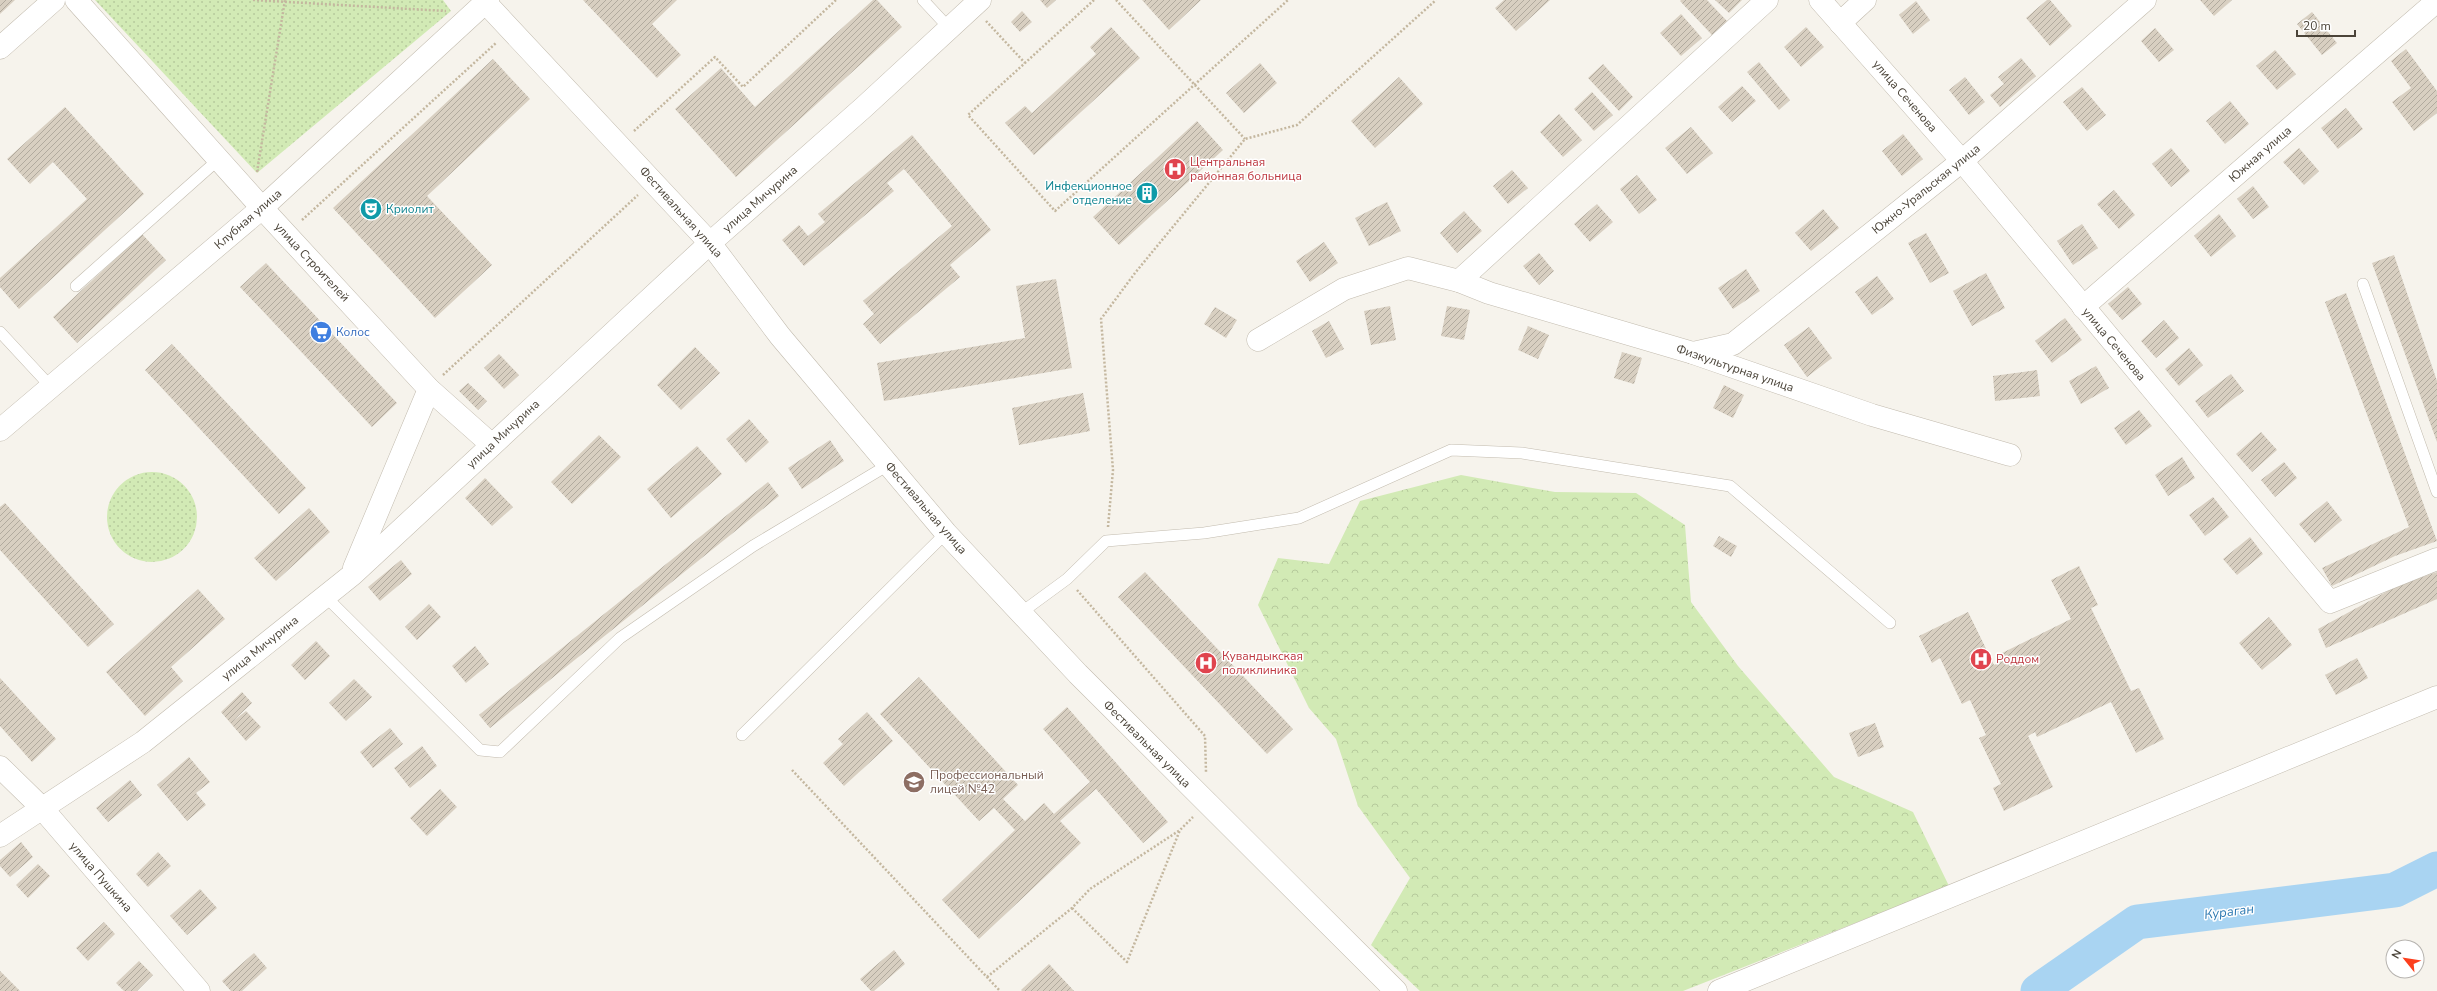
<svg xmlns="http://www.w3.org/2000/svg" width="2437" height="991" font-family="'Nunito Sans',sans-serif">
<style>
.forest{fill:url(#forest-crowns)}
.park{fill:url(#park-dots)}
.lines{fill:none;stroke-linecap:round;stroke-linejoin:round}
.river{stroke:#a9d4f2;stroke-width:35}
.building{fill:url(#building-hatch)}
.lane-casing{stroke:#c2bbae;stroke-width:12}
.street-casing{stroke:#c2bbae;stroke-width:23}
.path{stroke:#c4b79f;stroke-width:2.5;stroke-dasharray:2 2;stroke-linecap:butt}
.lane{stroke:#fff;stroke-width:11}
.street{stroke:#fff;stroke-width:22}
.labels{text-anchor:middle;stroke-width:3;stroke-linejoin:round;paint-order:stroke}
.street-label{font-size:12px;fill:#4b4439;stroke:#fff}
.health-label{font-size:12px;fill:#be3a42;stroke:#fff;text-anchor:start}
.culture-label{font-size:12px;fill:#0d838f;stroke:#fff;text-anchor:end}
.shop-label{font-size:12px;fill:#366cbe;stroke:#fff;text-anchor:start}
.education-label{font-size:12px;fill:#785e54;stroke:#fff;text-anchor:start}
.water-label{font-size:13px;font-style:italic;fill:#2e7ab2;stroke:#fff}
</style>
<defs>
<pattern id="forest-crowns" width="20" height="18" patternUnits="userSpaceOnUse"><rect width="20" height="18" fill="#d2eab5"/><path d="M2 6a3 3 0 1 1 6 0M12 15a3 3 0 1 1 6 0" fill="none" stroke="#b6ca9c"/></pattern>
<pattern id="park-dots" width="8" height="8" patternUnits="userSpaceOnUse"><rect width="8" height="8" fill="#d2eab5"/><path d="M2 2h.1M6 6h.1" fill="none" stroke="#b6ca9c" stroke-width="1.8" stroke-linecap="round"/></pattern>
<pattern id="building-hatch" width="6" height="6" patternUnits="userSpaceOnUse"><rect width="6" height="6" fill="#d8cfc1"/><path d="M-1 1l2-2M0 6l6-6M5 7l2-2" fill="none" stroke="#b1aa9e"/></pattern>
</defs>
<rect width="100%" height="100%" fill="#f6f3ec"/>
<path class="forest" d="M 1461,475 L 1555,492 L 1636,493 L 1685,525 L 1691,602 L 1738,666 L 1834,777 L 1913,812 L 1949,886 L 1683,991 L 1420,991 L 1371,945 L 1410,878 L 1358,806 L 1336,739 L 1309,708 L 1258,605 L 1278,558 L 1329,564 L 1360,501 Z"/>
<g class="park">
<path d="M 95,0 L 443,0 L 451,11 L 257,173 Z"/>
<circle cx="152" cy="517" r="45"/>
</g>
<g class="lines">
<path class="river" d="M 2038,991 L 2137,922 L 2395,890 L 2437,869"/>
</g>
<g class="building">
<path d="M 0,0 L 15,0 L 0,14 Z"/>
<path d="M 583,0 L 677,0 L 652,24 L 681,55 L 657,78 Z"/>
<path d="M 873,0 L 877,0 L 902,27 L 736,177 L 675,109 L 721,68 L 755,107 Z"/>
<path d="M 1040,0 L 1056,0 L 1047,8 Z"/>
<path d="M 1142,0 L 1201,0 L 1169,30 Z"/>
<path d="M 1504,0 L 1550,0 L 1516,31 L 1495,8 Z"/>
<path d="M 1681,0 L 1707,0 L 1727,21 L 1712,35 L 1680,1 Z"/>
<path d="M 1715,0 L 1742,0 L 1729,13 Z"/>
<path d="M 2047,0 L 2050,0 L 2072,26 L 2050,46 L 2026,18 Z"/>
<path d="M 2200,0 L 2232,0 L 2214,16 Z"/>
<path d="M 1916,1 L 1930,20 L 1913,34 L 1899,15 Z"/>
<path d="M 1022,11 L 1032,22 L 1020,32 L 1011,22 Z"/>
<path d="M 2312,12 L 2337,43 L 2322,55 L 2297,24 Z"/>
<path d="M 1681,14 L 1702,38 L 1681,56 L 1660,33 Z"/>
<path d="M 1111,27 L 1140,58 L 1034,155 L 1005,123 L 1025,106 L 1032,113 L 1096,54 L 1090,47 Z"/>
<path d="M 1806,27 L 1824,47 L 1801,67 L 1784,47 Z"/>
<path d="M 2155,28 L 2174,50 L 2159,62 L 2141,41 Z"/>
<path d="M 2406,49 L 2437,91 L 2437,113 L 2414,131 L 2392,102 L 2411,88 L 2391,61 Z"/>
<path d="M 2275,50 L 2296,74 L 2277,90 L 2256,66 Z"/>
<path d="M 2021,58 L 2036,76 L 2000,107 L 1990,95 L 2004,84 L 1998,77 Z"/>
<path d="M 493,59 L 530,99 L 427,196 L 492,265 L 435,318 L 333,208 Z"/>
<path d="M 1759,62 L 1790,100 L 1779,110 L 1747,72 Z"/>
<path d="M 1260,63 L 1277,83 L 1244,113 L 1226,93 Z"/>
<path d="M 1603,64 L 1633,97 L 1619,111 L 1588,78 Z"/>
<path d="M 1399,77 L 1423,104 L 1375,148 L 1351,121 Z"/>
<path d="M 1965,77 L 1985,102 L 1969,115 L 1949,90 Z"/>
<path d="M 1742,86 L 1756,101 L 1732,122 L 1718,107 Z"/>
<path d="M 2082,87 L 2106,115 L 2087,131 L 2063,102 Z"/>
<path d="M 1592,92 L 1613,115 L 1594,131 L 1574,109 Z"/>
<path d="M 2230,101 L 2249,124 L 2225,144 L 2206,121 Z"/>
<path d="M 65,107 L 144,194 L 19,309 L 0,287 L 0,278 L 87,199 L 53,162 L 30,184 L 7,159 Z"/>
<path d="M 2346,108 L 2363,129 L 2338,149 L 2321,128 Z"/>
<path d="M 1559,114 L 1582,140 L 1563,157 L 1540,132 Z"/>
<path d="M 1197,121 L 1223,150 L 1119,245 L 1093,217 Z"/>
<path d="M 1691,127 L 1713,153 L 1687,174 L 1665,148 Z"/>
<path d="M 1903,134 L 1923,159 L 1902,176 L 1882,151 Z"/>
<path d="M 912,135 L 991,230 L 950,265 L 960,277 L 880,344 L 863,324 L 874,314 L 863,301 L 952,226 L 904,169 L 887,183 L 894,191 L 804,266 L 782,240 L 799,225 L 808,236 L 825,222 L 818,214 Z"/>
<path d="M 2171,148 L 2190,171 L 2171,187 L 2152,164 Z"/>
<path d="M 2299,148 L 2319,171 L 2304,185 L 2283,162 Z"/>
<path d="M 1512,170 L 1528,188 L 1508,204 L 1493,186 Z"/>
<path d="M 1637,175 L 1657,200 L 1639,214 L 1620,189 Z"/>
<path d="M 2253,186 L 2269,207 L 2253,219 L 2237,199 Z"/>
<path d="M 2114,190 L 2135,215 L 2119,229 L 2097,204 Z"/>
<path d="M 1387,202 L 1401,231 L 1369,246 L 1355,218 Z"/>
<path d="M 1597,204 L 1613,222 L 1590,242 L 1574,224 Z"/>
<path d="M 1823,209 L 1839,228 L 1811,251 L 1795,233 Z"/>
<path d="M 1464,211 L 1482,231 L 1457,253 L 1440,233 Z"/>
<path d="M 2219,214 L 2236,236 L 2211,257 L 2194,236 Z"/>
<path d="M 2082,224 L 2098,248 L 2073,265 L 2057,241 Z"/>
<path d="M 1926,233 L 1949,273 L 1930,283 L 1908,243 Z"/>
<path d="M 142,234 L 166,260 L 77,343 L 53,317 Z"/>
<path d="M 1324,242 L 1338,263 L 1310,282 L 1296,261 Z"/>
<path d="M 1539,253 L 1554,271 L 1539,285 L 1523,266 Z"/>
<path d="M 2394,255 L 2437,381 L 2437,442 L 2372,263 Z"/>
<path d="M 266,263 L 397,403 L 372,427 L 240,287 Z"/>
<path d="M 1746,269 L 1760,291 L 1733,309 L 1718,288 Z"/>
<path d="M 1986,273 L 2005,308 L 1972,326 L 1953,291 Z"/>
<path d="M 1877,276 L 1894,299 L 1872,315 L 1855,292 Z"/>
<path d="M 1056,279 L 1072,368 L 884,401 L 877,363 L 1025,338 L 1016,286 Z"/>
<path d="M 2128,287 L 2142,304 L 2122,320 L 2108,304 Z"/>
<path d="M 2346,293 L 2437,541 L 2395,556 L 2332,586 L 2322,568 L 2409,527 L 2325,302 Z"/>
<path d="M 1390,306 L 1396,340 L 1371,345 L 1364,311 Z"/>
<path d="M 1447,306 L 1470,310 L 1464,340 L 1441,336 Z"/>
<path d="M 1215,307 L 1237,320 L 1226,338 L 1204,324 Z"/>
<path d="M 2065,318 L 2082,340 L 2052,363 L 2035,341 Z"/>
<path d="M 2164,320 L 2179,338 L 2156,358 L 2141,341 Z"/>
<path d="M 1329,321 L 1344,349 L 1326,358 L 1312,331 Z"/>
<path d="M 1528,326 L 1549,335 L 1538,359 L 1518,350 Z"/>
<path d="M 1809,327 L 1832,358 L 1807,377 L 1784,345 Z"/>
<path d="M 172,344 L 306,488 L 279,514 L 145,370 Z"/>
<path d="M 695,347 L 720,373 L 681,410 L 657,385 Z"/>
<path d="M 2189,348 L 2203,365 L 2179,386 L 2165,369 Z"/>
<path d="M 1622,352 L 1642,358 L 1634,384 L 1614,378 Z"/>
<path d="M 499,354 L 519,375 L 504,389 L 484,368 Z"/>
<path d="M 2096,366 L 2109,388 L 2081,404 L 2069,381 Z"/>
<path d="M 2037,370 L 2040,396 L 1995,401 L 1993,376 Z"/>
<path d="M 2231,374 L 2244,391 L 2208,418 L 2195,401 Z"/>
<path d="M 468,383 L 487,401 L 478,410 L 459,391 Z"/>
<path d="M 1724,385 L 1744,395 L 1733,418 L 1713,408 Z"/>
<path d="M 1083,393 L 1090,431 L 1019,445 L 1012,408 Z"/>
<path d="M 2139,410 L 2152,426 L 2126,445 L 2114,428 Z"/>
<path d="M 749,419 L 769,442 L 746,463 L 726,439 Z"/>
<path d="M 2261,432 L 2277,450 L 2252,472 L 2236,454 Z"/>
<path d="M 599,435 L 621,457 L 572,504 L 551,482 Z"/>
<path d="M 830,440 L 844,461 L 802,489 L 788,468 Z"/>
<path d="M 697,446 L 722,474 L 671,518 L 647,489 Z"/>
<path d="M 2182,457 L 2195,478 L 2168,496 L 2155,475 Z"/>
<path d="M 2284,462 L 2297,478 L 2275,497 L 2261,480 Z"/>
<path d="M 485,478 L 513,507 L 492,526 L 465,498 Z"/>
<path d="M 768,482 L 779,496 L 490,728 L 479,715 Z"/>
<path d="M 2213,497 L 2229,517 L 2205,536 L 2189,515 Z"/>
<path d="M 2327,501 L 2342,520 L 2315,543 L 2299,524 Z"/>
<path d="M 5,503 L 114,624 L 88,647 L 0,550 L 0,507 Z"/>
<path d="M 309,508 L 330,532 L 276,581 L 254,558 Z"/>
<path d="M 1719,536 L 1737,546 L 1731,557 L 1713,546 Z"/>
<path d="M 2250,537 L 2263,554 L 2237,575 L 2223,559 Z"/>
<path d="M 401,560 L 412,574 L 380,601 L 368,587 Z"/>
<path d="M 2079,566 L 2098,605 L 2091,608 L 2131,691 L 2139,688 L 2164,739 L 2136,753 L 2111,702 L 2037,737 L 2035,732 L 2028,736 L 2053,787 L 2004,811 L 1993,788 L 2001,784 L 1979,738 L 1986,735 L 1970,700 L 1962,704 L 1940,658 L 1932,663 L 1919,636 L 1968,612 L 1994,665 L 2000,662 L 1996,656 L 2071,619 L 2051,580 Z"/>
<path d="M 1145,572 L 1293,729 L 1267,754 L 1118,597 Z"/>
<path d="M 2437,572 L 2437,599 L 2326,648 L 2318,629 L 2397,586 Z"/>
<path d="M 198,589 L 225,619 L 171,667 L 183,681 L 145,716 L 106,672 Z"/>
<path d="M 429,604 L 441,617 L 417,640 L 405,627 Z"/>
<path d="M 2269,617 L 2292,645 L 2262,670 L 2239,643 Z"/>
<path d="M 316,641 L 330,656 L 305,680 L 291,665 Z"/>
<path d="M 475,646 L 489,664 L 466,683 L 452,666 Z"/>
<path d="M 2357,658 L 2368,678 L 2336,695 L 2325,675 Z"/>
<path d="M 919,677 L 1018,785 L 1003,799 L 1025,821 L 1044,803 L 1054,814 L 1090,782 L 1043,729 L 1067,707 L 1168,822 L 1143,843 L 1096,789 L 1060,821 L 1081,843 L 979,939 L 942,900 L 1015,830 L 994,808 L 979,821 L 880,714 Z"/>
<path d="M 0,678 L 56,739 L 32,762 L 0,726 Z"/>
<path d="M 354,679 L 372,697 L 346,721 L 329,703 Z"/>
<path d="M 242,692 L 252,703 L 233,721 L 246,711 L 261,727 L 246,741 L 221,712 Z"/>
<path d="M 867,712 L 893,741 L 844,786 L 823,763 L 843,744 L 838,739 Z"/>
<path d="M 1875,723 L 1884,747 L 1858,757 L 1849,733 Z"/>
<path d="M 390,728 L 403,744 L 373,768 L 360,752 Z"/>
<path d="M 422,746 L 437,766 L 410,788 L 394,768 Z"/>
<path d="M 189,757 L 210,782 L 196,793 L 206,805 L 187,821 L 157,785 Z"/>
<path d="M 130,780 L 142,795 L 108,822 L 96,808 Z"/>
<path d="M 440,789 L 457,807 L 427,836 L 410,818 Z"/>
<path d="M 21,842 L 33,857 L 10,877 L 0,866 L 0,860 Z"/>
<path d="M 158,852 L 171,866 L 148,887 L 136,874 Z"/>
<path d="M 38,864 L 50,876 L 28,898 L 16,885 Z"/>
<path d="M 200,889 L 217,908 L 187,935 L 170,916 Z"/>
<path d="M 104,922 L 115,934 L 88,961 L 76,948 Z"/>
<path d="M 894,950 L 905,964 L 874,991 L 871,991 L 860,979 Z"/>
<path d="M 254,953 L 267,968 L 242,991 L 231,991 L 222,981 Z"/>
<path d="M 139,961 L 153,975 L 137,991 L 124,991 L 116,983 Z"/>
<path d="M 1049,964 L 1074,991 L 1022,991 L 1021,990 Z"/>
<path d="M 0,971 L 20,991 L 0,991 Z"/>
</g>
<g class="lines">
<g class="lane-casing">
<g id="lane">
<path d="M 923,0 L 949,28"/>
<path d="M 2363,284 L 2437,492"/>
<path d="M 76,286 L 219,159"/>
<path d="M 0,332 L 51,387"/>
<path d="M 325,596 L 480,750 L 500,752 L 620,638 L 753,546 L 888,465"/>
<path d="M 1022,612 L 1067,579 L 1106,541 L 1204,533 L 1299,518 L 1451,450 L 1522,453 L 1730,486 L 1890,623"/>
<path d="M 742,735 L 946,533"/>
</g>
</g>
<g class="street-casing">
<g id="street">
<path d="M 76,0 L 262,208 L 429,389 L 492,445"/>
<path d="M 483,0 L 710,243 L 780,336 L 946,533 L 1078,674 L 1396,991"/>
<path d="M 1820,0 L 1962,161 L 2330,602 L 2437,559"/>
<path d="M 1840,23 L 1865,0"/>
<path d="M 0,48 L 54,0"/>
<path d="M 1459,281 L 1767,0"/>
<path d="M 2083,307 L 2437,1"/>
<path d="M 1258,340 L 1344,289 L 1408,268 L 1459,281 L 1489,293 L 1693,353 L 1872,415 L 2010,455"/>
<path d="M 1693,353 L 1733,344 L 1962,161 L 2145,0"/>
<path d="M 0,430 L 262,208 L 488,0"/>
<path d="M 354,568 L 429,389"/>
<path d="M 0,767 L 41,807 L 199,991"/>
<path d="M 0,836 L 143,742 L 352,575 L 710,243 L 864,107 L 980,0"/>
<path d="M 1719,991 L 2437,697"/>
</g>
</g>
<g class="path">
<path d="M 253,0 L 446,11"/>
<path d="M 1094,0 L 968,115 L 1055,211 L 1288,0"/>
<path d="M 1116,0 L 1245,139"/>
<path d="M 986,21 L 1025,63"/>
<path d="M 634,131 L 715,57 L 743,87 L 836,0"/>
<path d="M 257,172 L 285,0"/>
<path d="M 302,220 L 496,43"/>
<path d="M 443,375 L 638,195"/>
<path d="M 1108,527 L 1113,470 L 1101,319 L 1135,273 L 1245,139 L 1297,125 L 1436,0"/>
<path d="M 1077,590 L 1205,736 L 1206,772"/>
<path d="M 792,770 L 1000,991"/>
<path d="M 1072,908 L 1127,962 L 1180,830"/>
<path d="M 987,977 L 1072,908 L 1090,889 L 1180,830 L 1193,817"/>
</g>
<use href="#lane" class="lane"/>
<use href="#street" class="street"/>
</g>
<defs>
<g id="hospital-disc" transform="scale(1.15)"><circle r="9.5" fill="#e0444e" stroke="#fff"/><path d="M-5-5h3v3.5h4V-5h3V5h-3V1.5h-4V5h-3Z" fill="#fff"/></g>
<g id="building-disc" transform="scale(1.15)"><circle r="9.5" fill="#0f9aa8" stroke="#fff"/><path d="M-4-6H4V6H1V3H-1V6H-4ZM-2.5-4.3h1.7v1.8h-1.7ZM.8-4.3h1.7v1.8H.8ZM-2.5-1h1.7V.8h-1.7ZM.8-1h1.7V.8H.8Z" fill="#fff"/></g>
<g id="theatre-disc" transform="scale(1.15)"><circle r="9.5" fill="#0f9aa8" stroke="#fff"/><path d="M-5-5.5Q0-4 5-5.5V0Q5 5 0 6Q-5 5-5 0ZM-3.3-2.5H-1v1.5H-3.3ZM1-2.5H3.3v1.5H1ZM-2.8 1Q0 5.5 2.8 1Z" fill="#fff"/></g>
<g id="supermarket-disc" transform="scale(1.15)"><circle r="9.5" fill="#3f7fe0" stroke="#fff"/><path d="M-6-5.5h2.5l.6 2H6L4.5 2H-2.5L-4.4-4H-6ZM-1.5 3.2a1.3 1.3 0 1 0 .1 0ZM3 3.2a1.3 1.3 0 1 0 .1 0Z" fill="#fff"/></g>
<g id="school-disc" transform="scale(1.15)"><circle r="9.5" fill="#8d6e63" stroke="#fff"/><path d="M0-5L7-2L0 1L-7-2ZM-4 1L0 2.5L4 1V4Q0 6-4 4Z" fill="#fff"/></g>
</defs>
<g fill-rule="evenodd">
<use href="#hospital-disc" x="1175" y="169"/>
<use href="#building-disc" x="1147" y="193"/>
<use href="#theatre-disc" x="371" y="209"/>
<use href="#supermarket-disc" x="321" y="332"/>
<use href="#hospital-disc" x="1981" y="659"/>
<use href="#hospital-disc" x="1206" y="663"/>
<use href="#school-disc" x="914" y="782"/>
</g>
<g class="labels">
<g class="street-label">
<text transform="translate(1905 96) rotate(49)" y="4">улица Сеченова</text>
<text transform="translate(2260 154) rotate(-41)" y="4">Южная улица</text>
<text transform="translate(1926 189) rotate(-39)" y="4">Южно-Уральская улица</text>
<text transform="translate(760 199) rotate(-41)" y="4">улица Мичурина</text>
<text transform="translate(681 212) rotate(48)" y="4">Фестивальная улица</text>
<text transform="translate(248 219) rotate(-41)" y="4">Клубная улица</text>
<text transform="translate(312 262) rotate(47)" y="4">улица Строителей</text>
<text transform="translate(2114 344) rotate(50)" y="4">улица Сеченова</text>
<text transform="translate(1735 368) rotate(19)" y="4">Физкультурная улица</text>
<text transform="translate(503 434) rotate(-43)" y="4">улица Мичурина</text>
<text transform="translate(926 508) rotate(49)" y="4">Фестивальная улица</text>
<text transform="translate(260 648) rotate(-39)" y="4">улица Мичурина</text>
<text transform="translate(1147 744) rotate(45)" y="4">Фестивальная улица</text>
<text transform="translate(101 877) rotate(49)" y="4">улица Пушкина</text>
</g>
<g class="health-label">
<text x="1190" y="166">Центральная<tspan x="1190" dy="14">районная больница</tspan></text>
<text x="1222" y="660">Кувандыкская<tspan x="1222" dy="14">поликлиника</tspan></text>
<text x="1996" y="663">Роддом</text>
</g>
<g class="culture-label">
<text x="1132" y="190">Инфекционное<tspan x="1132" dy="14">отделение</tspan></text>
<text x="386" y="213" text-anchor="start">Криолит</text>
</g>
<g class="shop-label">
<text x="336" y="336">Колос</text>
</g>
<g class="education-label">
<text x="930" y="779">Профессиональный<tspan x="930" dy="14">лицей №42</tspan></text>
</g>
<g class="water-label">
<text transform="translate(2229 911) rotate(-7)" y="5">Кураган</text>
</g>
</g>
<g transform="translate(2405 959) rotate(300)"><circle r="19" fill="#ffffff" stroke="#b7b4b0"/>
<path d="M0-3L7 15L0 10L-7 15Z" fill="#fc3f1d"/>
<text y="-6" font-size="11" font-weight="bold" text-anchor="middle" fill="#4b4439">N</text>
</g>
<path d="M2297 30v6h58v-6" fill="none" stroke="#4b4439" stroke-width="2"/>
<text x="2303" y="30" font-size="12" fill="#4b4439" stroke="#ffffff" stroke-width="3" paint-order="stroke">20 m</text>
</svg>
